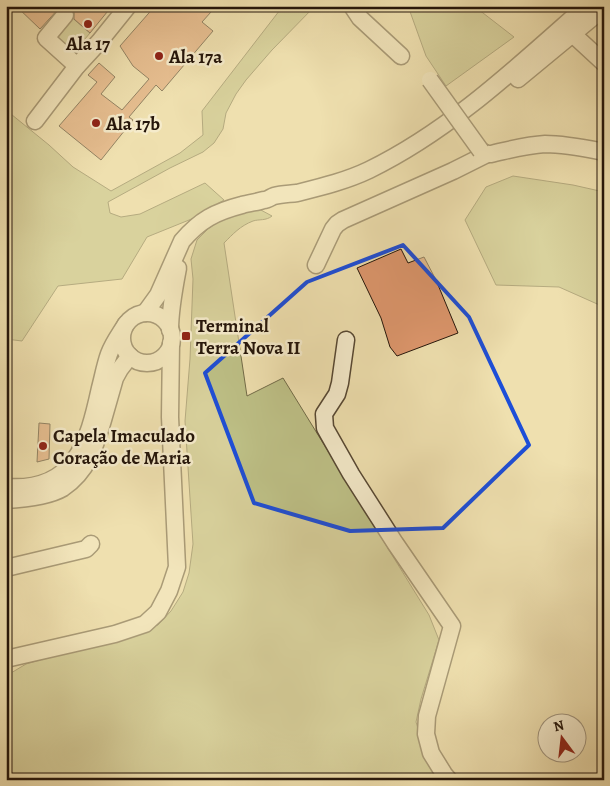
<svg xmlns="http://www.w3.org/2000/svg" width="610" height="786" font-family="Alegreya,serif">
<style>
.green{fill:#bec187;stroke:#716b48}
.building{fill:#de976d;stroke:#24150a}
.lines{fill:none;stroke-linecap:round;stroke-linejoin:round}
.minor-casing{stroke:#574833;stroke-width:19}
.minor{stroke:#f5ebcb;stroke-width:16}
.minor-bridge-casing{stroke:#574833;stroke-width:19;stroke-linecap:butt}
.minor-bridge{stroke:#f5ebcb;stroke-width:16}
.marked{fill:none;stroke:#1d4ed8;stroke-width:4;stroke-linejoin:round}
.poi-dot{fill:#8f2418;stroke:#f5ebcb;stroke-width:2}
.labels{text-anchor:middle;stroke-width:5;stroke-linejoin:round;paint-order:stroke}
.poi-label{font-size:19px;font-weight:bold;fill:#24150a;stroke:#f5ebcb;text-anchor:start}
</style>
<rect width="100%" height="100%" fill="#efe0af"/>
<filter id="stains"><feTurbulence type="fractalNoise" baseFrequency=".004" numOctaves="4"/><feColorMatrix values="0 0 0 0 .2 0 0 0 0 .09 0 0 0 0 .02 0 0 0 .5 -.17"/></filter>
<radialGradient id="worn" r=".72"><stop offset=".6" stop-color="#630" stop-opacity="0"/><stop offset="1" stop-color="#630" stop-opacity=".3"/></radialGradient>
<g class="green">
<path d="M 283,6 L 315,6 L 272,50 L 246,80 L 236,94 L 226,113 L 223,129 L 214,143 L 203,152 L 170,168 L 108,202 L 110,213 L 121,217 L 140,214 L 205,183 L 224,200 L 194,218 L 147,237 L 122,279 L 58,286 L 22,341 L 6,339 L 6,110 L 49,145 L 73,167 L 111,191 L 180,153 L 203,135 L 202,111 Z"/>
<path d="M 408,6 L 474,6 L 514,37 L 446,86 L 426,56 Z"/>
<path d="M 70,16 L 90,33 L 74,52 L 53,34 Z"/>
<path d="M 513,176 L 573,185 L 604,192 L 604,307 L 559,287 L 496,285 L 465,220 L 486,187 Z"/>
<path d="M 259,209 L 272,216 C 266,221 259,219 253,221 C 240,226 233,234 224,243 L 247,396 L 283,378 L 429,615 L 439,640 L 421,699 L 416,722 L 425,751 L 445,780 L 6,780 L 6,676 L 26,664 L 158,625 L 171,611 L 183,592 L 189,573 L 193,544 L 185,421 L 190,359 L 193,279 L 191,259 L 197,240 L 209,228 L 221,220 L 234,215 Z"/>
</g>
<g class="building">
<path d="M 16,6 L 61,6 L 40,29 Z"/>
<path d="M 69,6 L 112,6 L 90,33 L 74,19 L 74,12 Z"/>
<path d="M 155,6 L 204,6 L 211,12 L 202,22 L 213,31 L 162,91 L 156,85 L 129,117 L 133,120 L 101,160 L 59,126 L 97,82 L 88,75 L 99,63 L 115,77 L 101,94 L 122,110 L 149,79 L 133,66 L 120,46 Z"/>
<path d="M 401,249 L 408,263 L 424,257 L 436,280 L 458,333 L 397,356 L 390,347 L 381,318 L 357,268 Z"/>
<path d="M 39,423 L 50,424 L 49,459 L 37,462 Z"/>
</g>
<g class="lines">
<g class="minor-casing">
<g id="minor">
<path d="M 352,6 L 360,18 L 401,56"/>
<path d="M 65,15 L 46,38 L 77,66"/>
<path d="M 565,27 L 604,63"/>
<path d="M 518,79 L 604,8"/>
<path d="M 35,121 L 77,66 L 99,42 L 128,6"/>
<path d="M 481,151 L 487,154 L 491,154 C 509,150 526,145 545,144 C 565,144 584,148 604,152"/>
<path d="M 316,265 L 333,229 L 337,224 L 343,220 L 453,171 L 487,154"/>
<path d="M 145,313 L 158,295 L 182,241 C 200,220 215,212 242,205 C 249,203 257,202 264,200 C 268,200 271,197 274,196 C 282,194 290,194 297,193 C 321,187 346,181 369,170 C 451,130 518,66 586,6"/>
<circle cx="147" cy="338" r="25"/>
<path d="M 170,330 C 170,309 174,289 178,268"/>
<path d="M 346,340 L 340,383 L 337,394 L 324,414 L 325,428 L 351,474 L 395,543 L 452,626 L 427,716 L 426,734 L 431,753 L 444,774 L 449,780"/>
<path d="M 6,487 C 75,492 88,443 100,388 C 103,377 105,365 109,354 C 113,343 120,334 126,324"/>
<path d="M 6,500 C 24,499 48,497 63,488 C 88,471 95,447 103,420 C 107,406 111,392 115,378 L 120,369 L 130,356"/>
<path d="M 6,568 L 86,549 L 91,544"/>
<path d="M 6,659 L 115,634 L 145,624 L 158,612 L 169,591 L 177,567 L 170,417 L 171,343"/>
</g>
</g>
<use href="#minor" class="minor"/>
<g class="minor-bridge-casing">
<path id="minor-bridge" d="M 430,80 L 481,151"/>
</g>
<use href="#minor-bridge" class="minor-bridge"/>
</g>
<path d="M0 0H610V786H0ZM 403,245 L 469,317 L 529,445 L 443,528 L 350,531 L 254,503 L 205,373 L 307,282 Z" fill="#efe0af" fill-opacity=".55" fill-rule="evenodd"/>
<path class="marked" d="M 403,245 L 469,317 L 529,445 L 443,528 L 350,531 L 254,503 L 205,373 L 307,282 Z"/>
<g class="poi-dot">
<circle cx="88" cy="24" r="5"/>
<circle cx="159" cy="56" r="5"/>
<circle cx="96" cy="123" r="5"/>
<rect x="181" y="331" width="10" height="10" rx="2.5"/>
<circle cx="43" cy="446" r="5"/>
</g>
<g class="labels">
<g class="poi-label">
<text x="88" y="50" text-anchor="middle">Ala 17</text>
<text x="169" y="63">Ala 17a</text>
<text x="106" y="130">Ala 17b</text>
<text x="196" y="332">Terminal<tspan x="196" dy="22">Terra Nova II</tspan></text>
<text x="53" y="442">Capela Imaculado<tspan x="53" dy="22">Coração de Maria</tspan></text>
</g>
</g>
<rect width="610" height="786" fill="none" stroke="#efe0af" stroke-width="25"/>
<rect x="8" y="8" width="595" height="771" fill="none" stroke="#24150a" stroke-width="2.5"/>
<rect x="12" y="12" width="585" height="761" fill="none" stroke="#24150a"/>
<g transform="translate(562 738) rotate(345)"><circle r="24" fill="#f5ebcb" stroke="#a1957e"/>
<path d="M0-4L9 19L0 12L-9 19Z" fill="#8f2418"/>
<text y="-8" font-size="14" font-weight="bold" text-anchor="middle" fill="#24150a">N</text>
</g>
<rect width="100%" height="100%" filter="url(#stains)"/>
<rect width="100%" height="100%" fill="url(#worn)"/>
</svg>
